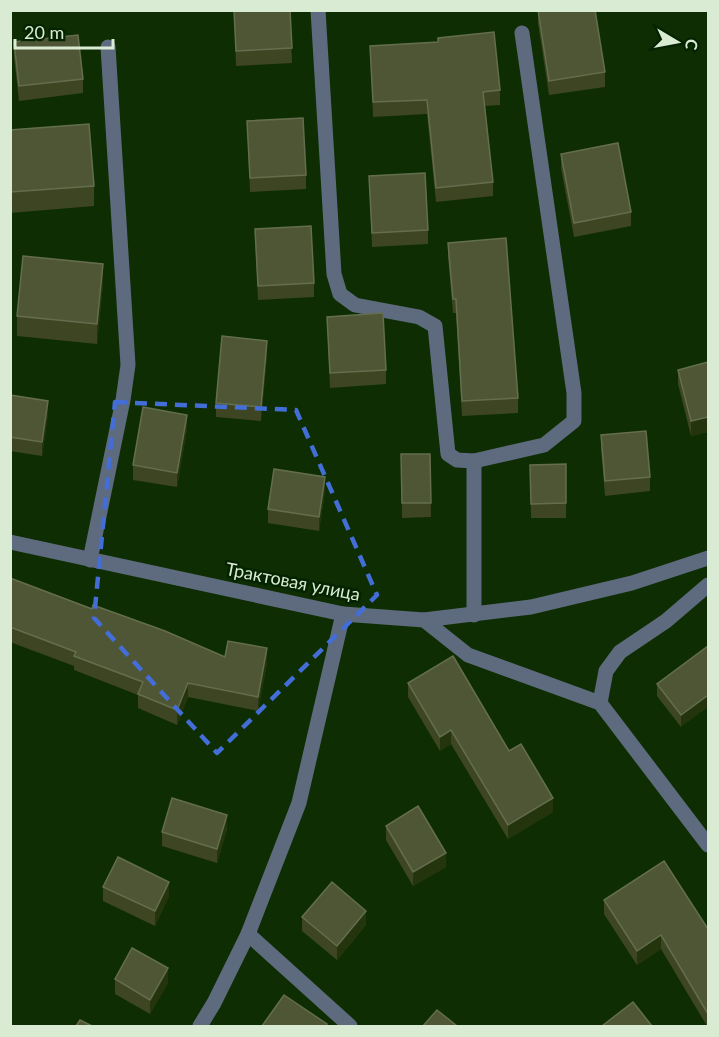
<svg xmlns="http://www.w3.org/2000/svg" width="719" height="1037" font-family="Lato,sans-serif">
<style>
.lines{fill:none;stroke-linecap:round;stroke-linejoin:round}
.minor{stroke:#5e6b7e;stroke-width:15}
.wall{fill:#3e4522}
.shaded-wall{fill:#24340d}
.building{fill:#4e5635;stroke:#646e4e;stroke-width:1.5}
.marked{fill:none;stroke:#436dd7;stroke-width:4.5;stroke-dasharray:12 8;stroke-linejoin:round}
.labels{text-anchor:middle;stroke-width:5;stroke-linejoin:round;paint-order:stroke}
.street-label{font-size:18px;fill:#d9ebd3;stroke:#042300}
</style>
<rect width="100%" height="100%" fill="#0e2d02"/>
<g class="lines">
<g class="minor">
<path d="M 318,10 L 334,274 L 340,294 L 355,305 L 419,317 L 435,326 L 448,454 L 457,460 L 474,461"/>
<path d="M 10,542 L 343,614 L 424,620 L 531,607 L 632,583 L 708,558"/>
<path d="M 90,560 L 123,400 L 128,365 L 108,47"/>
<path d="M 474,615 L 474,461 L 544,445 L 574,421 L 574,393 L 522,33"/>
<path d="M 424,620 L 468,655 L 600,703 L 708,845"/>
<path d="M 600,703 L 606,671 L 620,652 L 666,621 L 708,585"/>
<path d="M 248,934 L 350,1026"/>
<path d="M 200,1026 L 214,1003 L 248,934 L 299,803 L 343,614"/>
</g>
</g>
<g class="wall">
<path d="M 234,10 L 290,10 L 292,63 L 236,66 Z"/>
<path d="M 538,10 L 605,72 L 605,87 L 549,95 L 538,23 Z"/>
<path d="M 14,42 L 83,79 L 83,93 L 19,101 L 14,57 Z"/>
<path d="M 370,46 L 500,90 L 500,105 L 485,106 L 493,182 L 493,196 L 436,202 L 427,114 L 373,117 Z"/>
<path d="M 247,121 L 306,175 L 306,189 L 250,192 Z"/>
<path d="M 10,130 L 94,186 L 94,206 L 10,213 Z"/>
<path d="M 561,154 L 631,212 L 631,226 L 574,237 L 561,168 Z"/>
<path d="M 369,176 L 428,230 L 428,244 L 372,247 Z"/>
<path d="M 255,229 L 314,283 L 314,297 L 258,300 Z"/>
<path d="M 448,243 L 518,398 L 518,413 L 462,416 L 456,313 L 453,313 L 448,257 Z"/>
<path d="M 103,284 L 97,344 L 17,336 L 17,316 Z"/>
<path d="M 327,317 L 386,370 L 386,384 L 330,388 Z"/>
<path d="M 267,355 L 261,421 L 216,417 L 216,403 Z"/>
<path d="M 708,362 L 708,432 L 691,436 L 678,384 L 678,370 Z"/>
<path d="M 10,395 L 48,415 L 42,456 L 10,451 Z"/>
<path d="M 187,429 L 177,487 L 133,480 L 133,465 Z"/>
<path d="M 601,435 L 650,477 L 650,491 L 605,496 L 601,449 Z"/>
<path d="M 401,454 L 430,454 L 431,517 L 402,518 Z"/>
<path d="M 566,464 L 566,518 L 531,518 L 530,465 Z"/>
<path d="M 325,492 L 319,531 L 268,523 L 268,509 Z"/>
<path d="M 10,578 L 225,657 L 267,663 L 258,711 L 188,697 L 177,725 L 138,708 L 138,695 L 74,670 L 74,666 L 10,642 Z"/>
<path d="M 708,646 L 681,727 L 657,696 L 657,684 Z"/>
<path d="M 408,683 L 509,751 L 553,812 L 508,839 L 451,744 L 440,751 L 408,697 Z"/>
<path d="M 386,826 L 446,867 L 413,886 L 386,840 Z"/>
<path d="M 227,829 L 217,863 L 162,846 L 162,832 Z"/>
<path d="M 103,887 L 169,896 L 155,926 L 103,901 Z"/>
<path d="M 604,900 L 708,929 L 708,1026 L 707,1026 L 661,949 L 637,965 L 604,914 Z"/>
<path d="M 302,917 L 366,925 L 337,960 L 302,931 Z"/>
<path d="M 115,979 L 168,983 L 150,1014 L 115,994 Z"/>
</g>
<g class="shaded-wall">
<path d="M 103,264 L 103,284 L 97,344 L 97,324 Z"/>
<path d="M 267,341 L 267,355 L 261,421 L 261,407 Z"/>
<path d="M 48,401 L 48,415 L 42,456 L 42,442 Z"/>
<path d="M 187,415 L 187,429 L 177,487 L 177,473 Z"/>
<path d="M 708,417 L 708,432 L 691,436 L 691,421 Z"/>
<path d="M 325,477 L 325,492 L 319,531 L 319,517 Z"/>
<path d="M 267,648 L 267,663 L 258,711 L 258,697 Z"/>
<path d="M 188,683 L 188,697 L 177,725 L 177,710 Z"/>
<path d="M 708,695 L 708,707 L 681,727 L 681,715 Z"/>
<path d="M 451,730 L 451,744 L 440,751 L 440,737 Z"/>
<path d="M 553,798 L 553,812 L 508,839 L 508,825 Z"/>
<path d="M 227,815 L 227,829 L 217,863 L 217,849 Z"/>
<path d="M 446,853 L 446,867 L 413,886 L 413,872 Z"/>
<path d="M 169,882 L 169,896 L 155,926 L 155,911 Z"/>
<path d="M 366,911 L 366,925 L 337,960 L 337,946 Z"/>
<path d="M 661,935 L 661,949 L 637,965 L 637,951 Z"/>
<path d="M 168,968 L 168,983 L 150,1014 L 150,1000 Z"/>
</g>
<g class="building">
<path d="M 234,10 L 290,10 L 292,48 L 236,51 Z"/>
<path d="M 538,10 L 595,10 L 605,72 L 549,81 Z"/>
<path d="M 494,32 L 500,90 L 483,92 L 493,182 L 436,188 L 427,100 L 373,102 L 370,46 L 438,42 L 438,38 Z"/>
<path d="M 78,35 L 83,79 L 19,86 L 14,42 Z"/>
<path d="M 303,118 L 306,175 L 250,178 L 247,121 Z"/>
<path d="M 89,124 L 94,186 L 10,192 L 10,130 Z"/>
<path d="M 618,143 L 631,212 L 574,223 L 561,154 Z"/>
<path d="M 425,173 L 428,230 L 372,233 L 369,176 Z"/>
<path d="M 311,226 L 314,283 L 258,286 L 255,229 Z"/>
<path d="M 506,238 L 518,398 L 462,401 L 456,299 L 453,299 L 448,243 Z"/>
<path d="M 23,256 L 103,264 L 97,324 L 17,316 Z"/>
<path d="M 383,313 L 386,370 L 330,373 L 327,317 Z"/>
<path d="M 222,336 L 267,341 L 261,407 L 216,403 Z"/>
<path d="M 708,362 L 708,417 L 691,421 L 678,370 Z"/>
<path d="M 10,395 L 48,401 L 42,442 L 10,437 Z"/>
<path d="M 143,407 L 187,415 L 177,473 L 133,465 Z"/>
<path d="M 646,431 L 650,477 L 605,481 L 601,435 Z"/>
<path d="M 401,454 L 430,454 L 431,503 L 402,503 Z"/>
<path d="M 566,464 L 566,503 L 531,504 L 530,465 Z"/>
<path d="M 274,469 L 325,477 L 319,517 L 268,509 Z"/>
<path d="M 10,578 L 92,609 L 93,605 L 165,631 L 225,657 L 228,641 L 267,648 L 258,697 L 188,683 L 177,710 L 138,694 L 143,682 L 74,656 L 76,652 L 10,627 Z"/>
<path d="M 708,646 L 708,695 L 681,715 L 657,684 Z"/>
<path d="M 453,656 L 509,751 L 521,744 L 553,798 L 508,825 L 451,730 L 440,737 L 408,683 Z"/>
<path d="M 172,798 L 227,815 L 217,849 L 162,832 Z"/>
<path d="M 418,806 L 446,853 L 413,872 L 386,826 Z"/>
<path d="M 118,857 L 169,882 L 155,911 L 103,887 Z"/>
<path d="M 664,861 L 708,929 L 708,1014 L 661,935 L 637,951 L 604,900 Z"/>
<path d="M 332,882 L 366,911 L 337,946 L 302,917 Z"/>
<path d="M 132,948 L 168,968 L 150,1000 L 115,979 Z"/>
<path d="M 284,995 L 327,1024 L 326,1026 L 262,1026 Z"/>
<path d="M 633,1002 L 652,1026 L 602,1026 Z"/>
<path d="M 437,1010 L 457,1026 L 423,1026 Z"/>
<path d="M 80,1020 L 92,1026 L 76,1026 Z"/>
</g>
<path class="marked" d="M 115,402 L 296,410 L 377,595 L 217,753 L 94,618 Z"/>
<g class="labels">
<g class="street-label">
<text transform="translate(293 582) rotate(11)" y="6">Трактовая улица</text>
</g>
</g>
<rect width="719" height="1037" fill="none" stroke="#d9ebd3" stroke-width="24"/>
<g transform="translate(677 42) rotate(100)" stroke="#042300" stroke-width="4.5" paint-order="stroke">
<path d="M0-4.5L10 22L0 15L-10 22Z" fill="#d9ebd3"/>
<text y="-9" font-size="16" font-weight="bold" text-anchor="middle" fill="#d9ebd3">С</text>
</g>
<path d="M15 39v9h98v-9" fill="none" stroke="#d9ebd3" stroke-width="3"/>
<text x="24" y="39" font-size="18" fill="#d9ebd3" stroke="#042300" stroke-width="4.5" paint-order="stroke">20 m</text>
</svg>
